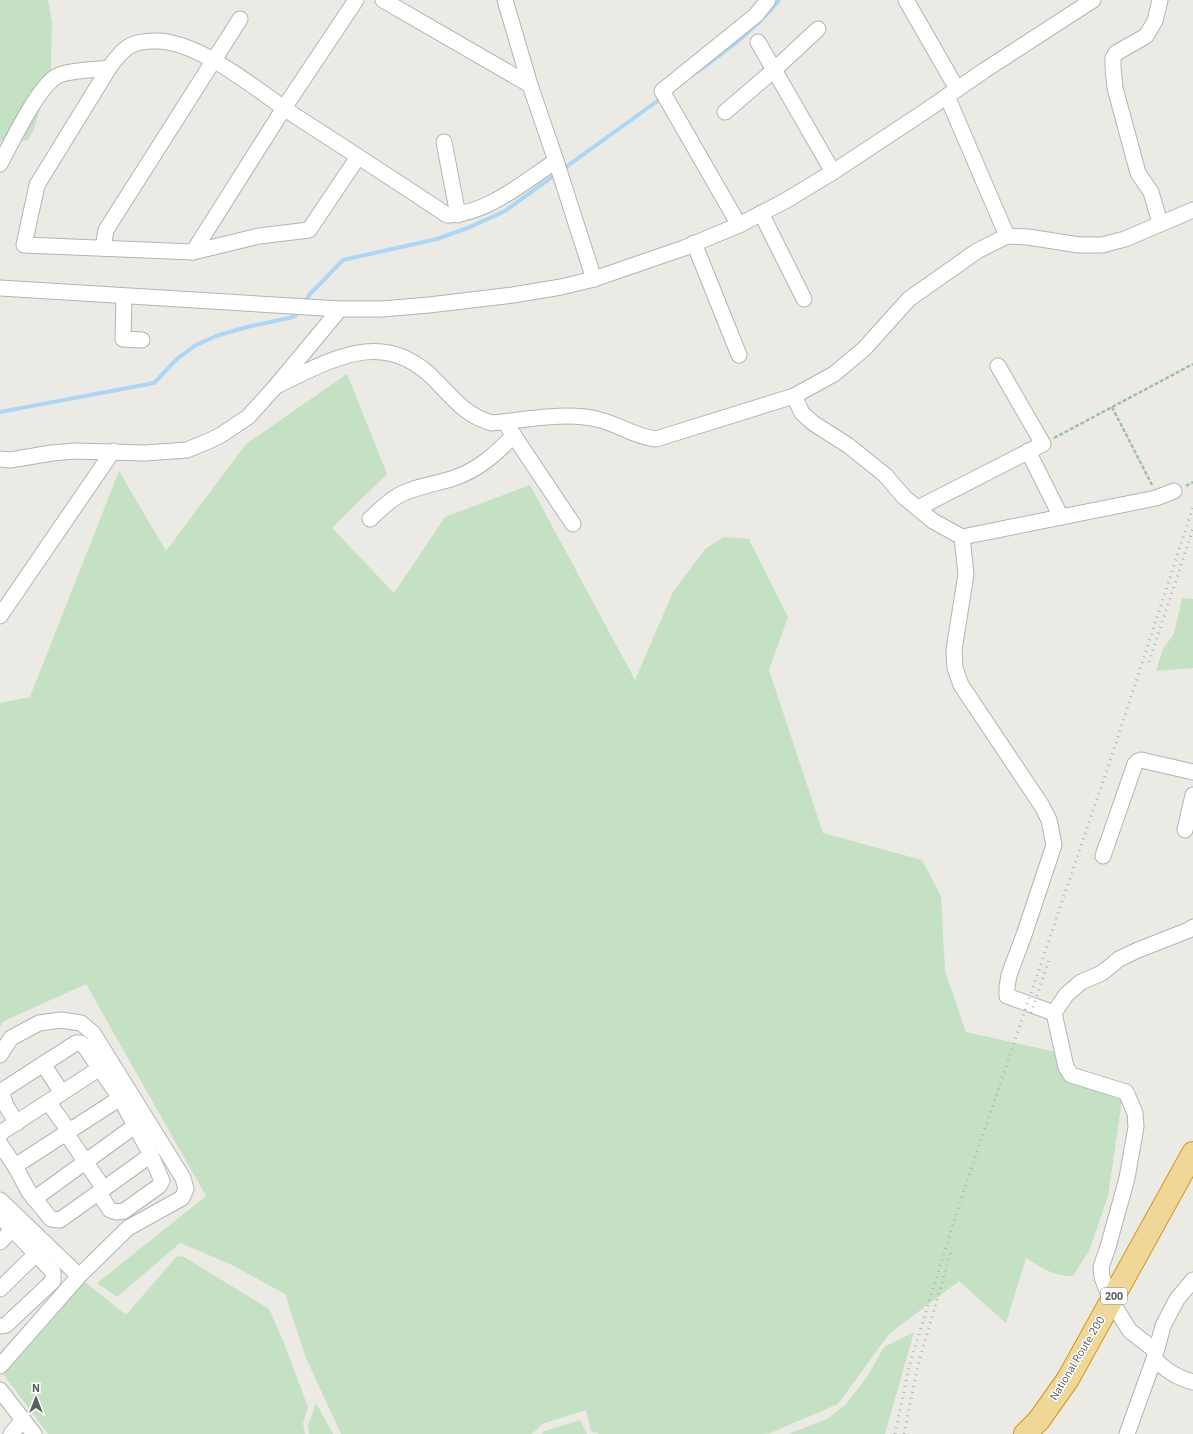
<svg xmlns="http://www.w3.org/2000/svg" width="1193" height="1434" font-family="'IBM Plex Sans',sans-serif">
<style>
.green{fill:#c4e1c3}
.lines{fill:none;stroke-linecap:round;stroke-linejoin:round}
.stream{stroke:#acd6f4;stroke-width:4}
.minor-casing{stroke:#b1b4b7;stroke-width:17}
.highway-casing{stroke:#d3961d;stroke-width:24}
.path{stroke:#9dc1a7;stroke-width:2.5;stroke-dasharray:4 2;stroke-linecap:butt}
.minor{stroke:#fff;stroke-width:15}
.highway{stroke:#efd798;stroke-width:22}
.rail{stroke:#b2b3b3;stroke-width:3;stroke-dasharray:1 5;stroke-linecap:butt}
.labels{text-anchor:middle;stroke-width:3;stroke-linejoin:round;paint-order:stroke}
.shield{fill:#fff;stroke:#8d8f91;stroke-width:1}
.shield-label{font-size:10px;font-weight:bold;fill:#5c5f62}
.street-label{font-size:11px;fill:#5c5f62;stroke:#fff}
</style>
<rect width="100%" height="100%" fill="#eceae4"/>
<g class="green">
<path d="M 0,0 L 48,0 L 52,23 L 51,70 L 34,129 L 28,140 L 10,143 L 0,141 Z"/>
<path d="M 347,374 L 387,474 L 332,528 L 394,593 L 445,517 L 530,485 L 635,680 L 673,592 L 705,549 L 724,537 L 749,539 L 788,617 L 769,670 L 823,833 L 922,860 L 941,896 L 945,971 L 966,1032 L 1056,1052 L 1068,1080 L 1122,1100 L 1108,1196 L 1089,1251 L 1073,1276 C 1053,1276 1043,1269 1026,1258 L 1006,1323 L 959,1281 L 889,1334 L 838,1404 L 770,1433 L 761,1434 L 601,1434 L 591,1431 L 586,1410 L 542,1424 L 532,1434 L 341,1434 L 306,1358 L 285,1294 L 230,1264 L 180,1243 L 117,1297 L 97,1283 L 206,1196 L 86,984 L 4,1021 L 0,1027 L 0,703 L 30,697 L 119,471 L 166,551 L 246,444 Z"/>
<path d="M 1182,598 L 1193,599 L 1193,668 L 1156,671 L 1163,649 L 1174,634 Z"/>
<path d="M 177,1256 L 184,1257 L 269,1309 L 284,1343 L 308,1407 L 303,1423 L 305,1434 L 48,1434 L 4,1375 L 7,1367 L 84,1281 L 126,1315 Z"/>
<path d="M 914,1332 L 885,1434 L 788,1434 L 827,1419 L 846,1404 L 867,1377 L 884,1347 Z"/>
<path d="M 316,1403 L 333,1434 L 309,1434 L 308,1426 Z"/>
<path d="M 580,1420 L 587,1434 L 542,1434 L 545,1431 Z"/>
</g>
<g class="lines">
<g class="stream">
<path d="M 697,72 C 727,50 756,29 779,0"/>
<path d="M 304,303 L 310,294 L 343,260 L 437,239 L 470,227 L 505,211 L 663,97"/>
<path d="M 0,412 L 154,383 L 177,359 L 196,345 L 216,336 L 247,327 L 289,318 L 295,316 L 298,310"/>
</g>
<g class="minor-casing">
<g id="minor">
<path d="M 383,0 L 530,85"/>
<path d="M 505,0 L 530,85 L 556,161 L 594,279"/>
<path d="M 906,0 L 957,89"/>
<path d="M 1160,0 L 1155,21 L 1146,36 L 1116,53 L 1113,58 L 1113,67 L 1115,88 L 1138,173 L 1151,192 L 1160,223"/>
<path d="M 758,42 L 833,172"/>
<path d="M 109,68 L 37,185 L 24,245 L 193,252 L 284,108 L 356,0"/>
<path d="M 947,96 L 1007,236"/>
<path d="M 725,112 L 774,70 L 818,29"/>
<path d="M 444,142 L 458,215"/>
<path d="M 0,164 C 12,142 37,88 57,76 C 68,70 96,70 109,68 C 124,47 131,40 159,41 C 202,43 258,91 294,115 C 345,148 396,181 447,215 C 486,215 525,181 556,161"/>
<path d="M 761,213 L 804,299"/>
<path d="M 739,225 L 662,91 L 756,15 L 768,0"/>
<path d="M 694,243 L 739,355"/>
<path d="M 103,248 L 106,230 L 240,19"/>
<path d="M 193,252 L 259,236 L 309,230 L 358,157"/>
<path d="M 0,288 L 340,309 L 382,309 L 429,305 L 513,295 L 561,287 L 594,279 L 684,248 L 739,225 L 785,201 L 833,172 L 927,110 L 985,70 L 1093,0"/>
<path d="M 124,297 L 123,339 L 142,340"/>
<path d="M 276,386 C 333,359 385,326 437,382 C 455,400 466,416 492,423 C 525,420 568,411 600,420 C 621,425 632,436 656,439 L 794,396 L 834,374 L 864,349 L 909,299 L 977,251 L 1007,236 L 1028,237 L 1079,245 L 1102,245 L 1125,239 L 1193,210"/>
<path d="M 794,396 L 802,413 L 813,423 L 849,446 L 885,475 L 904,497 L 933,521 L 962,537 L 966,574 L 954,650 L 955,668 L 961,685 L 1042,806 L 1049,820 L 1054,845 L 1024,935 L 1009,975 L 1007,987 L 1007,996 L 1054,1013"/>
<path d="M 508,427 L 573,524"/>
<path d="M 1028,451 L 1061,517"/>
<path d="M 0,459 L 10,460 L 52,453 L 75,451 L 145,453 L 187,450 L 211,440 L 221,435 L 248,417 L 276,386 L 340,309"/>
<path d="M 918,508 L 1043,444 L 998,366"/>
<path d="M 370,519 C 378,512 386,503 396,497 C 412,487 436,484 454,478 C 478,470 496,454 514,435"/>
<path d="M 962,537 L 1156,498 L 1174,491"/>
<path d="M 0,616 L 113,451"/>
<path d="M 1185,830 L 1193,795"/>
<path d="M 1103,856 L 1135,764 L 1138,761 L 1141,760 L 1193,772"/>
<path d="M 0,1055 L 11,1038 L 39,1023 L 61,1020 L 81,1023 L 93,1033 L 183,1178 L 186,1189 L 182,1198 L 128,1228 L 79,1276 L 0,1366"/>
<path d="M 43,1064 L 62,1093"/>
<path d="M 48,1102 L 69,1131"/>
<path d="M 17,1123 C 11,1113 1,1102 3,1090 L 76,1043 L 81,1043 L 85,1047 L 120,1098 L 151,1155 L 162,1181 L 159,1186 L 124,1211 L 116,1212 L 110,1210 L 99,1193"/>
<path d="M 66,1133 L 104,1189"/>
<path d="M 0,1135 L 2,1132 L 100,1068"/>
<path d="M 0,1144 L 15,1166 L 29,1192 L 51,1219 L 60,1220 L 151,1155"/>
<path d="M 15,1166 L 128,1093"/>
<path d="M 34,1199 L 143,1120"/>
<path d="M 0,1200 L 79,1276"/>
<path d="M 0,1216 L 53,1272 L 53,1281 L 6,1325 L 0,1326"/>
<path d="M 0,1242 L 19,1223"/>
<path d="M 0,1289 L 36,1254 L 41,1247"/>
<path d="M 1156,1351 L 1130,1331 L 1111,1301 L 1102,1277 L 1101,1267 L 1108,1247 L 1127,1178 L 1136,1127 L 1135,1113 L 1126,1092 L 1071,1075 L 1066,1067 L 1054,1013 L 1066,995 L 1081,982 L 1102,973 L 1119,959 L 1138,950 L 1189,930 L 1193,927"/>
<path d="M 1154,1359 C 1166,1370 1177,1378 1193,1382"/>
<path d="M 0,1390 L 34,1434"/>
<path d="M 11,1434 L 23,1420"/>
<path d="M 1127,1434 L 1154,1359 L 1163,1326 L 1177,1299 L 1193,1280"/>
</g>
</g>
<g class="highway-casing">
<path id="highway" d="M 1025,1434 L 1039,1420 L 1068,1379 L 1193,1153"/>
</g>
<g class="path">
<path d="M 1112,407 L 1152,485"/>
<path d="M 1054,438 L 1193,364"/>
<path d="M 1186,486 L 1193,482"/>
</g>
<use href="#minor" class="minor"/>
<use href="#highway" class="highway"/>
<g class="rail">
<path d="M 1149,662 L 1193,529"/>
<path d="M 1031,1013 L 1049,960"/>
<path d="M 895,1434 L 909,1367 L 959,1205 L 1116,743 L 1193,507"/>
<path d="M 904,1434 L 918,1365 L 952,1248"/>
</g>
</g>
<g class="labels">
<rect class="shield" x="1101" y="1288" width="26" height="16" rx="3"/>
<g class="shield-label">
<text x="1114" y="1300">200</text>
</g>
<g class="street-label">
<text transform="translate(1077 1358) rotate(-59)" y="4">National Route 200</text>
</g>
</g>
<g transform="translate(36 1398)" stroke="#ffffff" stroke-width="3" paint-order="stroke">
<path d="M0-3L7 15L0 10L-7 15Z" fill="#5c5f62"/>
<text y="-6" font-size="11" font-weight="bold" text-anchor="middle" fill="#5c5f62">N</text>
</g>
</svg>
